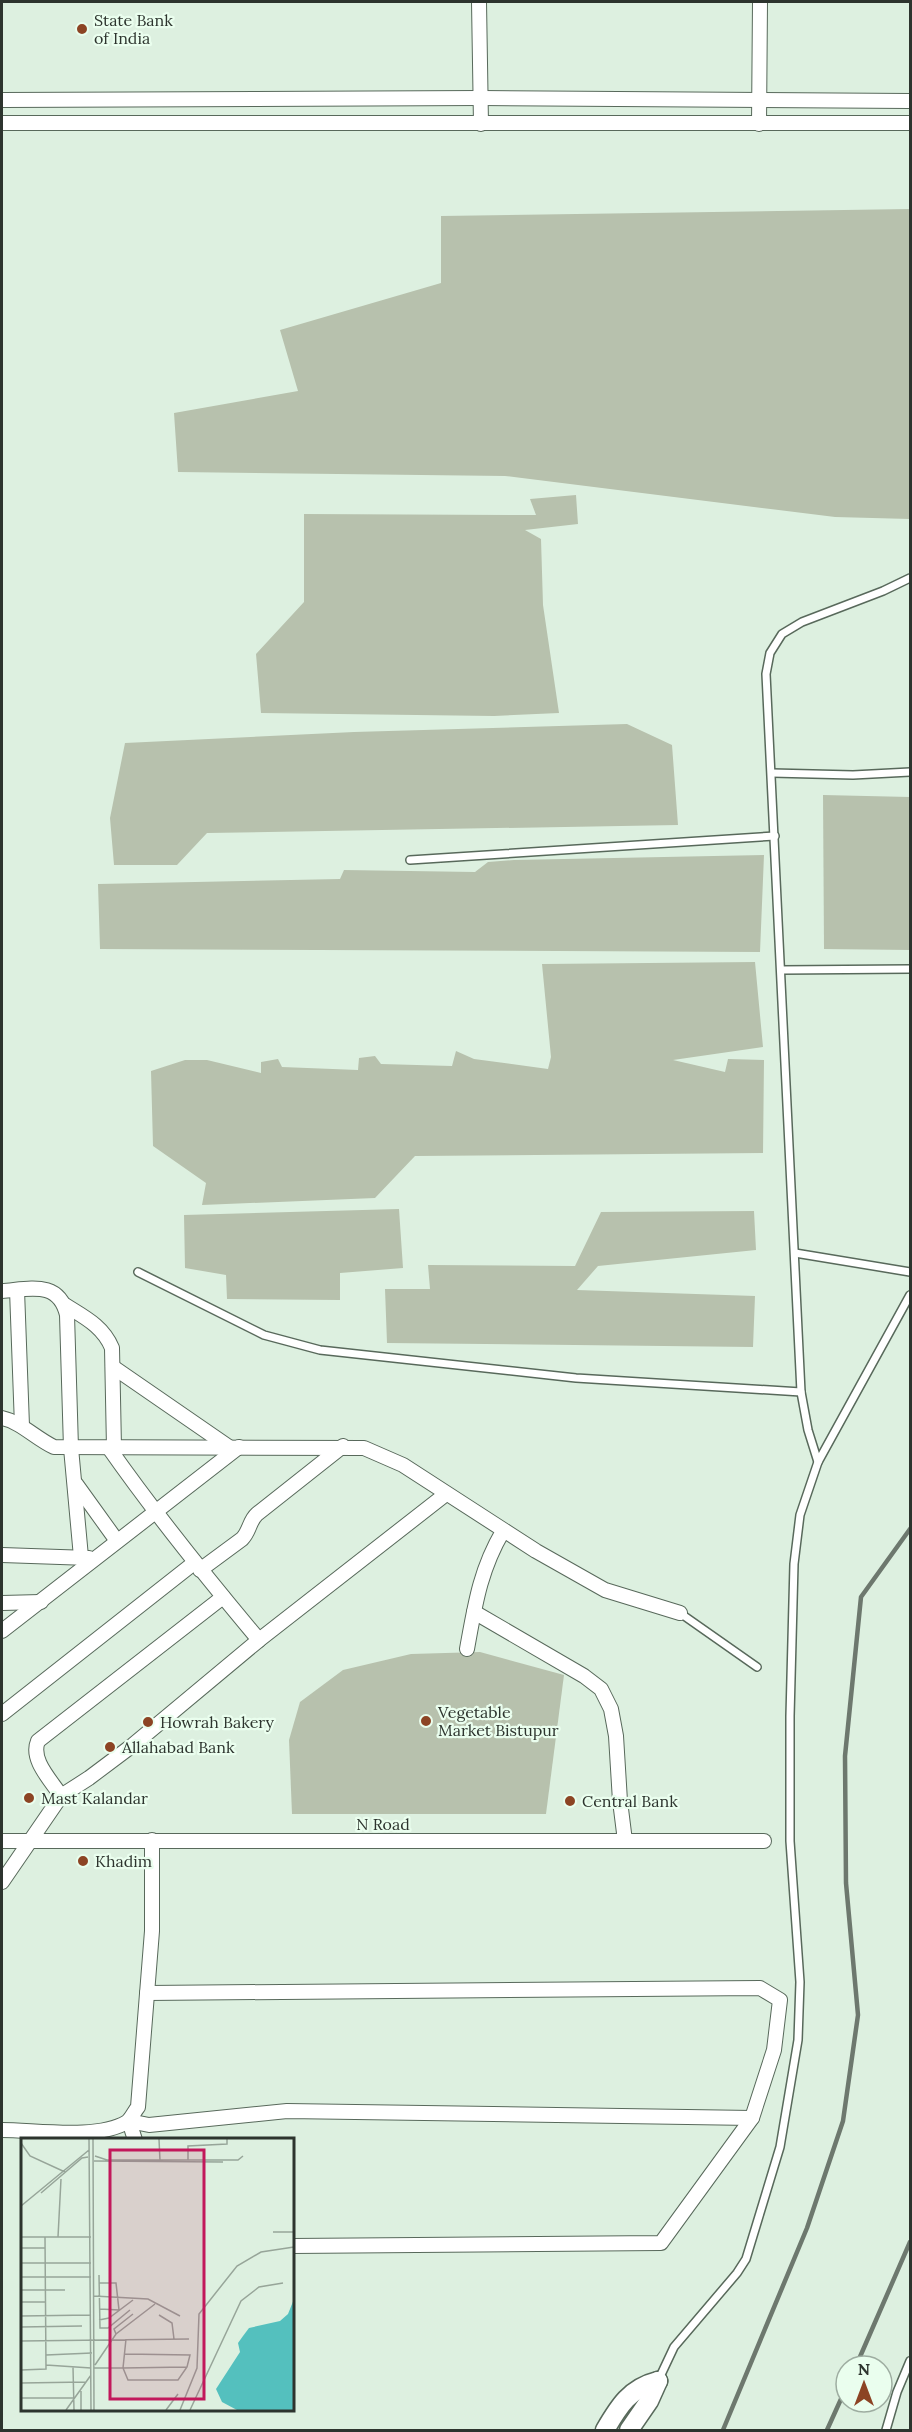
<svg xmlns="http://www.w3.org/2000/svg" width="912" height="2432" font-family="Lora,serif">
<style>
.building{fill:#b7c1ad}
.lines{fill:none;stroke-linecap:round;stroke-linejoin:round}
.service-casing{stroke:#58695b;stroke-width:10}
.minor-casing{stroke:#58695b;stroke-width:16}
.tertiary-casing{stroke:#58695b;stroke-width:21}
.service{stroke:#fff;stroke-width:7}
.minor{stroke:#fff;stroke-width:14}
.tertiary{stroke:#fff;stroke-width:18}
.rail{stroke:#6d786e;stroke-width:4.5}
.poi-dot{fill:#8c4424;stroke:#eafeee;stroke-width:2}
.labels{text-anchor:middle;stroke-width:4.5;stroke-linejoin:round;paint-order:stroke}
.poi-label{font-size:16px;fill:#2d342e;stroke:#eafeee;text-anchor:start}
.street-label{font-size:16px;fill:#2d342e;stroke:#eafeee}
.inset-road{fill:none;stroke:#97a599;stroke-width:1.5}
.view{fill:#c2185b;fill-opacity:0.15;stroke:#c2185b;stroke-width:3}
.inset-edge{fill:none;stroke:#2d342e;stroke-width:3}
</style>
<rect width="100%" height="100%" fill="#ddf0e0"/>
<g class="building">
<path d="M 910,209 L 910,519 L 835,517 L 505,476 L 178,472 L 174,413 L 298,391 L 280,330 L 441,283 L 441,216 Z"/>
<path d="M 576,495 L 578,524 L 525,530 L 541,539 L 543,605 L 559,713 L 494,716 L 261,713 L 256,654 L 304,602 L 304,514 L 536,515 L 530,499 Z"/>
<path d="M 627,724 L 672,745 L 678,825 L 207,833 L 177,865 L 114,865 L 110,818 L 125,743 L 354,732 Z"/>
<path d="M 823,795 L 910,797 L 910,950 L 824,949 Z"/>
<path d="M 764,855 L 760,952 L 100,949 L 98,884 L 340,879 L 344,870 L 475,872 L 488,862 L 514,860 Z"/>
<path d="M 755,962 L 763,1047 L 673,1060 L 725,1072 L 728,1059 L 764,1060 L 763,1153 L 415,1156 L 375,1198 L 202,1205 L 206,1183 L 153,1146 L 151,1071 L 185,1060 L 207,1060 L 261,1073 L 261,1062 L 278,1059 L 282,1067 L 358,1070 L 359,1058 L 375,1056 L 381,1064 L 452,1066 L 456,1051 L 474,1059 L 548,1069 L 551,1057 L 542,964 Z"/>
<path d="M 399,1209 L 403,1268 L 340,1273 L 340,1300 L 227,1299 L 226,1275 L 185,1268 L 184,1215 Z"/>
<path d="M 754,1211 L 756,1250 L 598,1266 L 577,1290 L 755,1296 L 753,1347 L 387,1343 L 385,1289 L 430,1289 L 428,1265 L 575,1266 L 601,1212 Z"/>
<path d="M 480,1652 L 564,1675 L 546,1814 L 292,1814 L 289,1740 L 300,1702 L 343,1670 L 411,1654 Z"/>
</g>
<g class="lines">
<g class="service-casing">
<g id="service">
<path d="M 772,773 L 853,775 L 910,772"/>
<path d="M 410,860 L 775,836"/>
<path d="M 781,970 L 910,969"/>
<path d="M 795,1253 L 910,1272"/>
<path d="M 138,1272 L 264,1335 L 320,1350 L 576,1378 L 801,1392"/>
<path d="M 818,1462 L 808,1430 L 801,1392 L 766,674 L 770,653 L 782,634 L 802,622 L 883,591 L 910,578"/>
<path d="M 680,1613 L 757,1667"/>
<path d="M 658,2381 L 674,2347 L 737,2273 L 746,2259 L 780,2147 L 798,2040 L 800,1982 L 790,1841 L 790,1716 L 794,1564 L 800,1515 L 818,1462 L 910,1295"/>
<path d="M 886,2430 L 897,2392 L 910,2361"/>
</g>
</g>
<g class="minor-casing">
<g id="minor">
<path d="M 479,2 L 481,124"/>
<path d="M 2,100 L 481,98 L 910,101"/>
<path d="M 2,123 L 910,123"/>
<path d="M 759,124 L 760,2"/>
<path d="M 17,1290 L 22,1426"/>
<path d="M 2,1291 C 30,1289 59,1280 67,1315 L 71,1448 L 81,1557"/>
<path d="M 65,1305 C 84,1317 103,1326 112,1348 L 114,1448"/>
<path d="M 113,1367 L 229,1447"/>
<path d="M 2,1418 C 21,1422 35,1438 54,1447 L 364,1448 L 403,1465 L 536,1551 L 605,1590 L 680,1613"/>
<path d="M 109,1448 C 156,1515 207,1578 259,1640"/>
<path d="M 76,1484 L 117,1541"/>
<path d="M 2,1555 L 89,1558"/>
<path d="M 200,1570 L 242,1539 C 250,1531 249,1521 257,1514 L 343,1446"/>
<path d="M 2,1603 L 41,1602"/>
<path d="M 474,1612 L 584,1676 L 601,1689 L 611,1709 L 616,1736 L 620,1801 L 625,1841"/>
<path d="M 2,1631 L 239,1447"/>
<path d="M 467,1649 C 475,1605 480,1570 503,1531"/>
<path d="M 2,1714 L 194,1563"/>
<path d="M 61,1796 C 51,1780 30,1760 38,1741 L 223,1597"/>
<path d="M 2,1841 L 764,1841"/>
<path d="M 2,1882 L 61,1796 L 89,1778 L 133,1745 L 259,1640 L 446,1494"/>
<path d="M 147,1993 L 760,1988 L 780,2000 L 774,2050 L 752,2118 L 661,2243 L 292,2246"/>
<path d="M 129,2121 L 149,2125 L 287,2111 L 752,2118"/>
<path d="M 129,2121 L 135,2140"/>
<path d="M 2,2130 C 36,2130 97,2140 127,2122 C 131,2119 134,2112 138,2107 L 152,1931 L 152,1840"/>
</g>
</g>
<g class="tertiary-casing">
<g id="tertiary">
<path d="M 605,2430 C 619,2406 630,2388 658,2381"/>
<path d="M 629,2430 L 649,2401 L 658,2381"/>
</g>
</g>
<use href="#service" class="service"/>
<use href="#minor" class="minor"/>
<use href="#tertiary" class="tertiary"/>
<g class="rail">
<path d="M 856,2366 L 910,2242"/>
<path d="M 723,2430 L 807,2228 L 843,2121 L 858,2015 L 846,1883 L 845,1756 L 861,1597 L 910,1529"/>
<path d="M 827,2430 L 846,2388"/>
</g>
</g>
<g class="poi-dot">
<circle cx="82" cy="29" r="6"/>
<circle cx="426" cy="1721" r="6"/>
<circle cx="148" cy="1722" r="6"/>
<circle cx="110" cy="1747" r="6"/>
<circle cx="29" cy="1798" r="6"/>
<circle cx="570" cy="1801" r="6"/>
<circle cx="83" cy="1861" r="6"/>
</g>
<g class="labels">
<g class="poi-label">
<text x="94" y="26">State Bank<tspan x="94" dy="18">of India</tspan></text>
<text x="438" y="1718">Vegetable<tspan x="438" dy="18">Market Bistupur</tspan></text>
<text x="160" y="1728">Howrah Bakery</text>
<text x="122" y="1753">Allahabad Bank</text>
<text x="41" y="1804">Mast Kalandar</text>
<text x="582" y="1807">Central Bank</text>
<text x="95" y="1867">Khadim</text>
</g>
<g class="street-label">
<text x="383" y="1830">N Road</text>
</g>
</g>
<g transform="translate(21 2138)">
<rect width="273" height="273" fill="#ddf0e0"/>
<path d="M 273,161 L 273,272 L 216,272 L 201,264 L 195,251 L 219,214 L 217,205 L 222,198 L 228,190 L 259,183 L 267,176 Z" fill="#54c0be"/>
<path class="inset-road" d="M 68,1 L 70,272M 72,1 L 73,272M 138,1 L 139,23M 0,5 L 9,18 L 44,34M 74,18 L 86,22 L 217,22 L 222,18M 167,22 L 167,8 L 206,6 L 206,1M 73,23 L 202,24M 20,55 L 61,20 L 67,19M 0,68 L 68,12M 252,94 L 273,94M 0,99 L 70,99M 37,99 L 40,41M 0,110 L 24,110M 0,125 L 70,125M 78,137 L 79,190 L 87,190 L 109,172M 0,139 L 70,139M 78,145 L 95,145 L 98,172M 0,152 L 44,152M 73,158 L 127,161 L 159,178M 0,164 L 25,164M 79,171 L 98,172M 138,177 L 151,185 L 153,201M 0,178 L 70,177M 78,182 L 88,180 L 112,162M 0,189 L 61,188M 95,196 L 93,191 L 112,176M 0,203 L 168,201M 104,216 L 169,217 L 166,229 L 157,242 L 107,242 L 102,230 L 166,229M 25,217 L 71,215M 25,227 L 70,230M 74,227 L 95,196 L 134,166M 52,229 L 53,272M 73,230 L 102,230 L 105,201M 0,232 L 25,231 L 24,99M 0,245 L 65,244M 60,253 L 60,272M 0,260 L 53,260M 45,272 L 70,237M 145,272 L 157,256M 159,272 L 176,230 L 178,176 L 216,128 L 240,114 L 273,109M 169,272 L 220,163 L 238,149 L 262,145"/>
<path class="view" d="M 89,12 L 183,12 L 183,261 L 89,261 Z"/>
<rect width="273" height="273" class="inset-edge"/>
</g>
<rect width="912" height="2432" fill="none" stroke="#2d342e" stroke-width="6"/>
<g transform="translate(864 2384)"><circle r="28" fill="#eafeee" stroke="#9eada1" stroke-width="1.5"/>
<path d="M0-4.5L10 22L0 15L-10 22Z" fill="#8c4424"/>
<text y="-9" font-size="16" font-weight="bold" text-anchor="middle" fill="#2d342e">N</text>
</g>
</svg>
